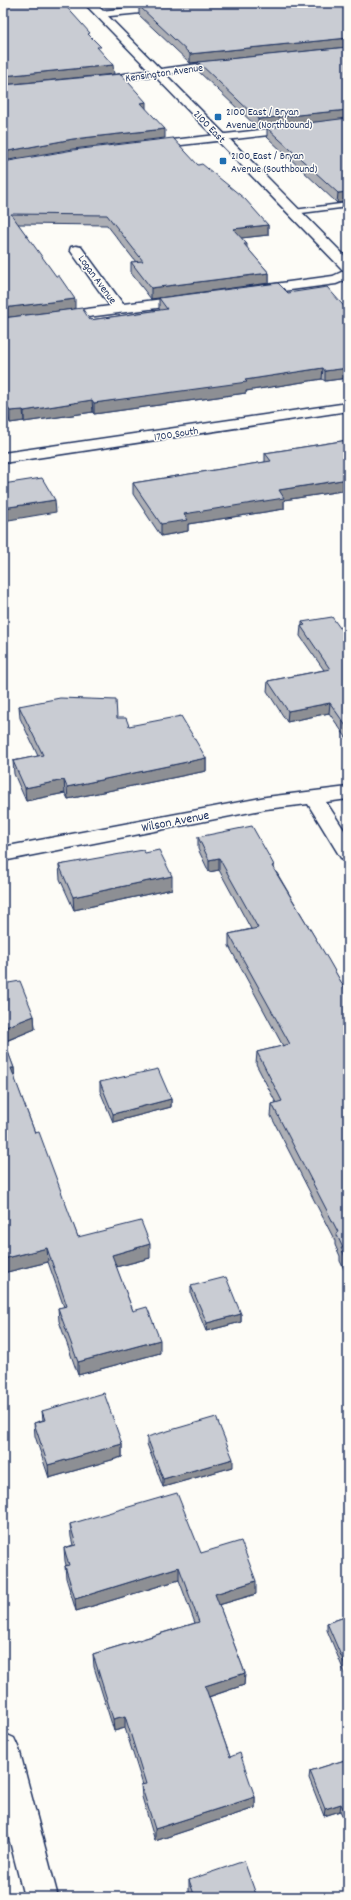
<svg xmlns="http://www.w3.org/2000/svg" width="351" height="1900" font-family="Dekko,sans-serif">
<style>
.lines{fill:none;stroke-linecap:round;stroke-linejoin:round}
.lane-casing{stroke:#1b2f5e;stroke-width:3}
.street-casing{stroke:#1b2f5e;stroke-width:3}
.secondary-casing{stroke:#1b2f5e;stroke-width:3}
.lane{fill:#fdfcf7;fill-rule:evenodd}
.street{fill:#fdfcf7;fill-rule:evenodd}
.secondary{fill:#fdfcf7;fill-rule:evenodd}
.wall{fill:#adafb5;stroke:#1b2f5e}
.shaded-wall{fill:#8d8f94;stroke:#1b2f5e}
.building{fill:#c9ccd3;stroke:#1b2f5e}
.poi-dot{fill:#1f6fb2;stroke:#fdfcf7;stroke-width:1.5}
.labels{text-anchor:middle;stroke-width:3;stroke-linejoin:round;paint-order:stroke}
.far-street-label{font-size:11px;fill:#1b2f5e;stroke:#fdfcf7}
.far-poi-label{font-size:11px;fill:#1b2f5e;stroke:#fdfcf7;text-anchor:start}
.street-label{font-size:13px;fill:#1b2f5e;stroke:#fdfcf7}
</style>
<rect width="100%" height="100%" fill="#fdfcf7"/>
<filter id="ink" filterUnits="userSpaceOnUse"><feTurbulence type="fractalNoise" baseFrequency=".025" numOctaves="2"/><feDisplacementMap in="SourceGraphic" scale="8" xChannelSelector="R" yChannelSelector="G"/><feConvolveMatrix kernelMatrix="1 2 1 2 8 2 1 2 1" color-interpolation-filters="sRGB"/></filter>
<g filter="url(#ink)">
<g class="lines">
<g class="lane-casing">
<path id="lane" d="M 348,203 L 348,207 L 294,214 L 290,212 L 294,210 Z"/>
</g>
<g class="street-casing">
<g id="street">
<path d="M 182,3 L 217,3 L 212,6 L 100,17 L 95,14 L 100,11 Z"/>
<path d="M 228,60 L 233,63 L 232,65 L 94,84 L 89,81 L 94,78 Z"/>
<path d="M 348,120 L 348,126 L 146,149 L 140,146 L 146,143 Z"/>
<path d="M 76,246 L 81,247 L 123,304 L 188,296 L 193,297 L 195,300 L 193,303 L 188,304 L 3,328 L 3,320 L 110,306 L 70,250 L 71,247 Z"/>
<path d="M 348,269 L 348,279 L 336,284 L 252,295 L 247,294 L 245,291 L 247,288 L 252,287 L 333,276 Z"/>
<path d="M 348,787 L 348,799 L 326,802 L 348,836 L 348,860 L 341,858 L 308,804 L 266,809 L 3,861 L 3,847 L 266,797 Z"/>
<path d="M 3,1733 L 14,1738 L 19,1749 L 58,1897 L 24,1897 L 3,1814 Z"/>
</g>
</g>
<g class="secondary-casing">
<g id="secondary">
<path d="M 84,3 L 95,3 L 348,259 L 348,271 L 343,270 Z"/>
<path d="M 348,403 L 348,411 L 3,463 L 3,453 Z"/>
</g>
</g>
<use href="#lane" class="lane"/>
<use href="#street" class="street"/>
<use href="#secondary" class="secondary"/>
</g>
<g class="wall">
<path d="M 127,3 L 167,3 L 131,6 Z"/>
<path d="M 348,3 L 348,215 L 342,210 L 343,202 L 337,203 L 267,137 L 267,128 L 286,125 L 258,128 L 198,71 L 198,62 L 257,56 L 190,63 L 139,15 L 139,6 Z"/>
<path d="M 3,162 L 198,165 L 268,225 L 268,235 L 241,238 L 247,244 L 247,248 L 269,273 L 269,283 L 151,299 L 131,273 L 131,262 L 136,262 L 107,225 L 18,224 L 75,309 L 90,320 L 160,310 L 159,309 L 159,298 L 288,293 L 348,311 L 348,378 L 325,381 L 322,379 L 246,391 L 246,393 L 94,414 L 93,412 L 24,422 L 24,421 L 10,423 L 9,420 L 3,421 Z"/>
<path d="M 348,438 L 348,490 L 284,500 L 284,509 L 188,524 L 188,531 L 161,536 L 133,494 L 133,483 L 265,462 L 265,453 L 348,440 Z"/>
<path d="M 302,622 L 348,639 L 348,740 L 329,713 L 287,722 L 267,691 L 268,681 L 324,670 L 300,636 L 301,626 L 302,626 Z"/>
<path d="M 19,706 L 117,718 L 129,726 L 206,758 L 206,771 L 68,799 L 65,793 L 26,801 L 14,774 L 13,761 L 38,756 L 20,718 Z"/>
<path d="M 198,837 L 274,865 L 274,868 L 348,994 L 348,1277 L 340,1261 L 340,1256 L 335,1245 L 335,1241 L 271,1116 L 272,1104 L 276,1103 L 256,1064 L 257,1052 L 283,1046 L 229,946 L 229,934 L 251,929 L 219,870 L 209,872 L 198,849 Z"/>
<path d="M 145,853 L 172,889 L 74,910 L 60,879 L 59,865 Z"/>
<path d="M 3,984 L 34,1016 L 35,1029 L 4,1042 L 14,1068 L 15,1080 L 35,1133 L 78,1237 L 150,1258 L 116,1267 L 133,1311 L 160,1353 L 78,1375 L 59,1321 L 58,1308 L 64,1307 L 48,1262 L 3,1273 Z"/>
<path d="M 100,1082 L 171,1099 L 171,1107 L 113,1122 L 100,1091 Z"/>
<path d="M 191,1286 L 241,1314 L 241,1322 L 206,1331 L 191,1294 Z"/>
<path d="M 42,1411 L 122,1444 L 122,1457 L 49,1478 L 35,1436 L 34,1423 L 43,1420 Z"/>
<path d="M 147,1437 L 233,1467 L 163,1487 L 147,1444 Z"/>
<path d="M 70,1524 L 201,1553 L 256,1594 L 219,1605 L 245,1673 L 244,1685 L 209,1697 L 230,1757 L 255,1797 L 255,1808 L 155,1841 L 142,1797 L 141,1785 L 143,1785 L 125,1728 L 114,1731 L 94,1667 L 93,1654 L 195,1623 L 179,1580 L 76,1611 L 66,1578 L 65,1566 L 66,1565 L 65,1561 L 64,1548 L 73,1545 L 71,1537 Z"/>
<path d="M 348,1616 L 348,1681 L 327,1630 L 327,1623 Z"/>
<path d="M 348,1759 L 348,1815 L 343,1817 L 340,1811 L 324,1816 L 309,1778 L 310,1771 Z"/>
<path d="M 189,1880 L 257,1897 L 191,1897 L 189,1892 Z"/>
</g>
<g class="shaded-wall">
<path d="M 131,3 L 167,3 L 131,6 Z"/>
<path d="M 348,38 L 348,47 L 190,63 L 190,54 Z"/>
<path d="M 113,65 L 114,74 L 3,85 L 3,76 Z"/>
<path d="M 146,102 L 146,112 L 141,103 Z"/>
<path d="M 348,110 L 348,119 L 258,128 L 258,119 Z"/>
<path d="M 165,129 L 165,138 L 73,149 L 3,161 L 3,152 L 73,139 Z"/>
<path d="M 348,192 L 348,202 L 343,200 L 343,202 L 337,203 L 338,193 Z"/>
<path d="M 268,225 L 268,235 L 233,239 L 233,229 Z"/>
<path d="M 269,273 L 269,283 L 151,299 L 151,288 Z"/>
<path d="M 75,299 L 75,309 L 3,318 L 3,308 Z"/>
<path d="M 323,368 L 322,379 L 246,391 L 246,393 L 94,414 L 94,403 Z"/>
<path d="M 348,368 L 348,378 L 325,381 L 325,371 Z"/>
<path d="M 92,400 L 93,412 L 24,422 L 24,411 Z"/>
<path d="M 8,408 L 9,420 L 3,421 L 3,409 Z"/>
<path d="M 23,410 L 24,421 L 10,423 L 10,411 Z"/>
<path d="M 348,479 L 348,490 L 284,500 L 284,509 L 188,524 L 188,531 L 161,536 L 161,524 L 184,514 L 279,490 Z"/>
<path d="M 55,500 L 56,512 L 3,521 L 3,508 Z"/>
<path d="M 330,703 L 329,713 L 287,722 L 288,711 Z"/>
<path d="M 206,758 L 206,771 L 68,799 L 67,787 Z"/>
<path d="M 64,780 L 65,793 L 26,801 L 25,788 Z"/>
<path d="M 219,858 L 219,870 L 209,872 L 209,860 Z"/>
<path d="M 172,876 L 172,889 L 74,910 L 73,897 Z"/>
<path d="M 34,1016 L 35,1029 L 3,1042 L 3,1028 Z"/>
<path d="M 11,1068 L 14,1068 L 15,1081 Z"/>
<path d="M 171,1099 L 171,1107 L 113,1122 L 113,1114 Z"/>
<path d="M 150,1244 L 150,1258 L 112,1268 L 112,1255 Z"/>
<path d="M 47,1248 L 48,1262 L 3,1273 L 3,1259 Z"/>
<path d="M 241,1314 L 241,1322 L 206,1331 L 207,1323 Z"/>
<path d="M 160,1340 L 160,1353 L 78,1375 L 78,1362 Z"/>
<path d="M 122,1444 L 122,1457 L 49,1478 L 48,1465 Z"/>
<path d="M 233,1459 L 233,1467 L 163,1487 L 163,1479 Z"/>
<path d="M 179,1567 L 179,1580 L 76,1611 L 75,1599 Z"/>
<path d="M 256,1581 L 256,1594 L 215,1606 L 215,1594 Z"/>
<path d="M 245,1673 L 244,1685 L 205,1698 L 205,1686 Z"/>
<path d="M 125,1716 L 125,1728 L 114,1731 L 113,1719 Z"/>
<path d="M 255,1797 L 255,1808 L 155,1841 L 155,1829 Z"/>
<path d="M 341,1804 L 340,1811 L 324,1816 L 325,1809 Z"/>
<path d="M 348,1808 L 348,1815 L 343,1817 L 344,1810 Z"/>
</g>
<g class="building">
<path d="M 3,3 L 63,3 L 90,33 L 88,34 L 101,47 L 97,47 L 113,65 L 3,76 Z"/>
<path d="M 172,3 L 348,3 L 348,38 L 190,54 L 139,6 Z"/>
<path d="M 348,47 L 348,110 L 258,119 L 198,62 Z"/>
<path d="M 121,74 L 146,102 L 141,103 L 165,129 L 73,139 L 3,152 L 3,85 Z"/>
<path d="M 348,118 L 348,192 L 338,193 L 267,128 Z"/>
<path d="M 173,138 L 198,165 L 202,164 L 245,199 L 268,225 L 233,229 L 247,244 L 244,244 L 269,273 L 151,288 L 131,262 L 143,261 L 107,215 L 11,214 L 56,276 L 59,276 L 75,299 L 3,308 L 3,162 L 73,150 Z"/>
<path d="M 348,199 L 348,205 L 343,200 Z"/>
<path d="M 278,283 L 288,293 L 327,287 L 348,311 L 348,368 L 325,371 L 323,368 L 245,380 L 247,382 L 94,403 L 92,400 L 24,411 L 23,410 L 10,411 L 8,408 L 3,409 L 3,318 L 82,308 L 90,320 L 167,309 L 159,298 Z"/>
<path d="M 348,440 L 348,479 L 279,490 L 284,498 L 184,514 L 188,520 L 161,524 L 133,483 L 271,461 L 265,453 Z"/>
<path d="M 42,478 L 55,500 L 3,508 L 3,484 Z"/>
<path d="M 332,617 L 348,639 L 348,729 L 330,703 L 288,711 L 268,681 L 330,669 L 301,626 L 305,625 L 302,622 Z"/>
<path d="M 60,698 L 116,700 L 117,718 L 126,718 L 129,726 L 181,716 L 206,758 L 67,787 L 64,780 L 25,788 L 13,761 L 43,755 L 19,706 Z"/>
<path d="M 252,826 L 274,865 L 272,866 L 328,959 L 348,994 L 348,1262 L 341,1248 L 343,1248 L 336,1233 L 338,1232 L 272,1104 L 282,1101 L 257,1052 L 290,1044 L 229,934 L 258,928 L 219,858 L 209,860 L 198,837 Z"/>
<path d="M 143,850 L 145,853 L 159,850 L 172,876 L 73,897 L 59,865 Z"/>
<path d="M 20,981 L 34,1016 L 3,1028 L 3,984 Z"/>
<path d="M 3,1038 L 14,1068 L 11,1068 L 35,1133 L 39,1132 L 78,1237 L 141,1221 L 150,1244 L 112,1255 L 133,1311 L 147,1307 L 160,1340 L 78,1362 L 58,1308 L 67,1306 L 47,1248 L 3,1259 Z"/>
<path d="M 158,1069 L 171,1099 L 113,1114 L 100,1082 Z"/>
<path d="M 226,1277 L 241,1314 L 207,1323 L 191,1286 Z"/>
<path d="M 104,1393 L 122,1444 L 48,1465 L 34,1423 L 45,1420 L 42,1411 Z"/>
<path d="M 216,1417 L 233,1459 L 163,1479 L 147,1437 Z"/>
<path d="M 177,1493 L 201,1553 L 241,1541 L 256,1581 L 215,1594 L 245,1673 L 205,1686 L 230,1757 L 240,1753 L 255,1797 L 155,1829 L 141,1785 L 146,1784 L 125,1716 L 113,1719 L 93,1654 L 199,1622 L 179,1567 L 75,1599 L 65,1566 L 69,1565 L 64,1548 L 76,1545 L 70,1524 Z"/>
<path d="M 348,1616 L 348,1672 L 327,1623 Z"/>
<path d="M 348,1759 L 348,1808 L 344,1810 L 341,1804 L 325,1809 L 310,1771 Z"/>
<path d="M 244,1861 L 257,1897 L 195,1897 L 189,1880 Z"/>
</g>
</g>
<g class="poi-dot">
<rect x="214" y="113" width="8" height="8" rx="2"/>
<rect x="219" y="157" width="8" height="8" rx="2"/>
</g>
<g class="labels">
<g class="far-street-label">
<text transform="translate(164 72) rotate(-8)" y="4">Kensington Avenue</text>
<text transform="translate(210 126) rotate(46)" y="4">2100 East</text>
<text transform="translate(98 279) rotate(54)" y="4">Logan Avenue</text>
<text transform="translate(176 433) rotate(-9)" y="4">1700 South</text>
</g>
<g class="far-poi-label">
<text x="226" y="115">2100 East / Bryan<tspan x="226" dy="13">Avenue (Northbound)</tspan></text>
<text x="231" y="159">2100 East / Bryan<tspan x="231" dy="13">Avenue (Southbound)</tspan></text>
</g>
<g class="street-label">
<text transform="translate(175 820) rotate(-11)" y="5">Wilson Avenue</text>
</g>
</g>
<rect width="351" height="1900" fill="none" stroke="#fdfcf7" stroke-width="16"/>
<rect x="8" y="8" width="335" height="1884" fill="none" stroke="#1b2f5e" stroke-width="1.5" filter="url(#ink)"/>
</svg>
